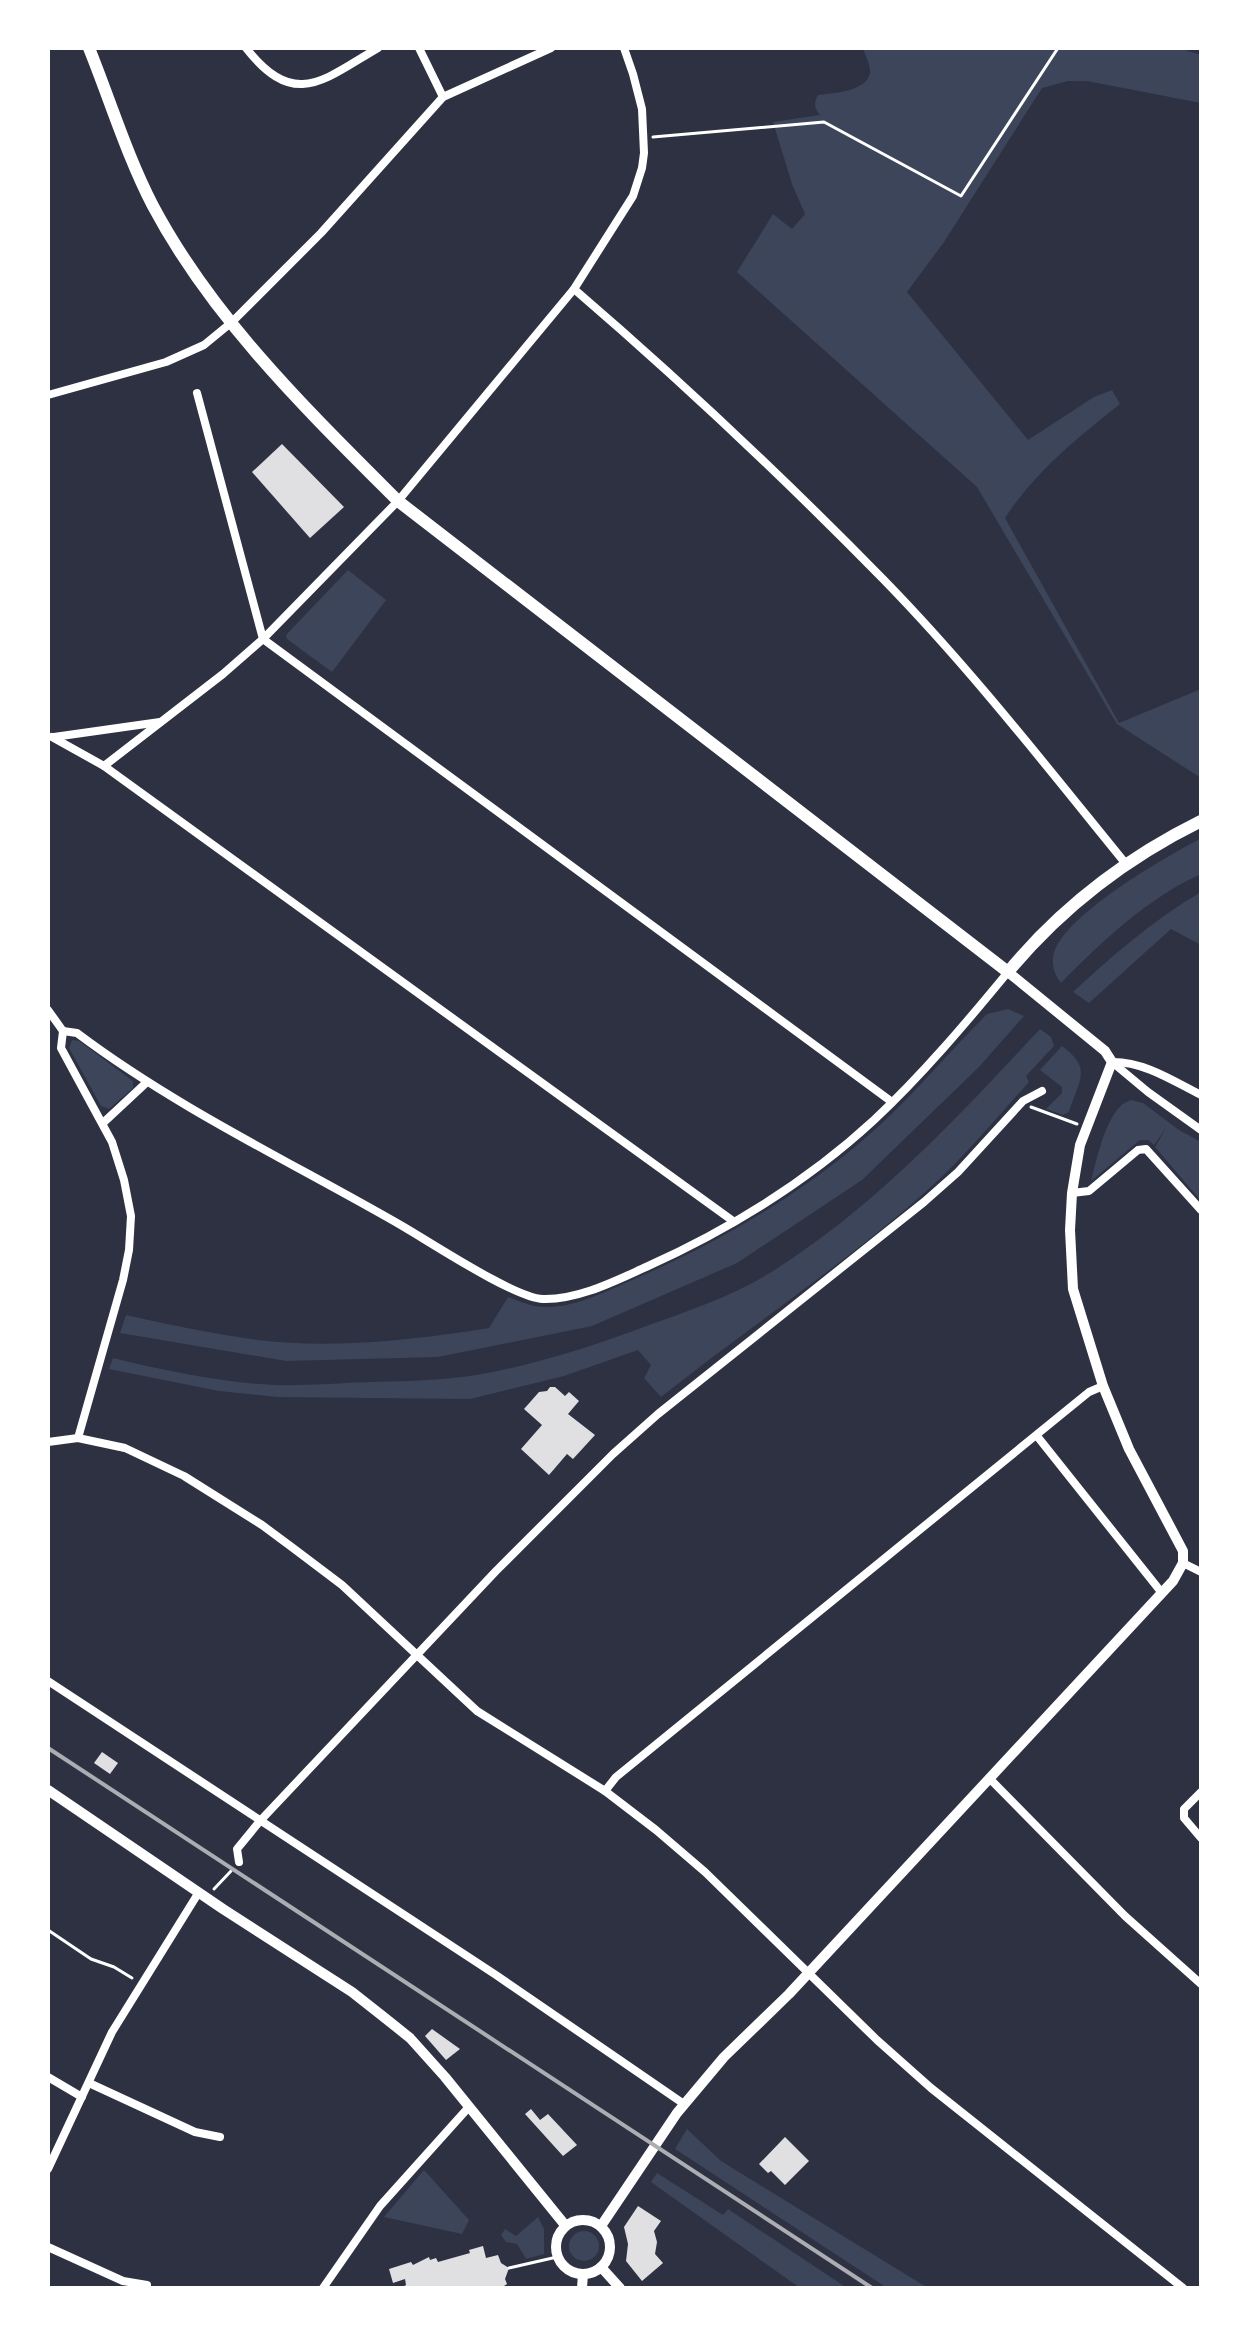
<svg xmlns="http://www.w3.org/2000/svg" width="1249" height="2336" font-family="Lato,sans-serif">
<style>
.green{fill:#3c4559}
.building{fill:#e0e0e3}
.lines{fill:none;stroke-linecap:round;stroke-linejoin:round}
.path{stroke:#fff;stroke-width:3}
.minor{stroke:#fff;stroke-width:8}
.tertiary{stroke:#fff;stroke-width:10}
.secondary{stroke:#fff;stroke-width:12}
.rail{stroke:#abadb3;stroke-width:4}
</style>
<rect width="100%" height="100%" fill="#2d3142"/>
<g class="green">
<path d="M 863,48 L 1179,48 L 1201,55 L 1201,103 L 1087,81 L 1068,81 L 1042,88 L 944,242 L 907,292 L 1028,440 L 1094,397 L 1112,390 L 1120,404 C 1077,438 1035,472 1005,518 L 1119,723 L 1201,689 L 1201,778 L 1117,724 L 977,487 L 737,272 L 773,214 L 792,229 L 805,214 L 792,184 L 773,122 L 820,115 C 815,109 813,104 818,95 C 833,93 866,92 870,73 C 871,66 865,55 863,48 Z"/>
<path d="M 348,570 L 386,600 L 332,672 L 287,639 L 286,635 Z"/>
<path d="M 1201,838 L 1201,874 C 1148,898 1102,941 1061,983 C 1051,971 1050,955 1059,942 C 1084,904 1161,860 1201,838 Z"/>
<path d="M 1201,892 L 1201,945 L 1171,929 L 1089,1003 L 1073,992 C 1113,955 1153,920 1201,892 Z"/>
<path d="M 1008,1009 L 1024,1016 L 979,1067 L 862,1180 L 737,1263 L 592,1326 L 438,1357 L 286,1361 L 120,1333 L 126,1315 C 170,1325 214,1334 258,1340 C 335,1349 414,1340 489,1328 L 508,1297 C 522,1302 534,1308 549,1307 C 578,1306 604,1292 630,1281 C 713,1245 794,1199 863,1140 C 908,1102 945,1056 987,1014 Z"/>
<path d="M 1040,1029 L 1051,1037 L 1054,1046 L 1026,1076 L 1029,1082 C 997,1117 967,1154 932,1186 C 847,1263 750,1326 661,1397 L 644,1378 L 651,1365 L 638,1350 L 564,1376 L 470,1399 L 277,1397 L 219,1391 L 109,1369 L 113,1358 C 165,1371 220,1382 274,1385 C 306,1386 339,1383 371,1382 C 413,1381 456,1380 498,1371 C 550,1360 599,1344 649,1325 C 691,1310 738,1294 776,1269 C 877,1205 959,1116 1040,1029 Z"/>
<path d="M 72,1040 L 79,1041 L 133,1081 L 133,1088 L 109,1109 L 101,1106 L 69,1048 Z"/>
<path d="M 1062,1046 C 1093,1069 1079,1080 1069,1112 L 1063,1115 L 1046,1109 L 1062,1093 L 1062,1087 L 1040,1070 Z"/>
<path d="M 1131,1100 L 1143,1103 L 1179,1130 L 1201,1142 L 1201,1201 L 1155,1147 L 1166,1128 L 1154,1145 L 1148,1140 L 1140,1140 L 1091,1181 C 1097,1159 1107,1106 1131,1100 Z"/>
<path d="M 687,2129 L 721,2161 L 928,2288 L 887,2288 L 675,2149 Z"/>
<path d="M 424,2170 L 469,2220 L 462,2234 L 384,2217 Z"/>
<path d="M 657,2173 L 723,2215 L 728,2209 L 847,2288 L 800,2288 L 651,2182 Z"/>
<path d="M 538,2217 L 544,2229 L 544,2254 L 526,2259 L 517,2244 L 506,2242 L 501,2235 L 505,2229 L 516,2236 Z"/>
<circle cx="584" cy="2246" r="15"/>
</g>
<g class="building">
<path d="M 282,444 L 344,507 L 310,538 L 252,472 Z"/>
<path d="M 550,1387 L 555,1387 L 565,1396 L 569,1392 L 579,1401 L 568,1414 L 595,1435 L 573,1459 L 567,1454 L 549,1475 L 521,1449 L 542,1425 L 524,1409 L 539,1392 L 547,1391 Z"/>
<path d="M 102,1752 L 118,1763 L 110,1774 L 94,1763 Z"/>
<path d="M 432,2029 L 460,2049 L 446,2060 L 425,2036 Z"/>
<path d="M 531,2109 L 540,2120 L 548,2114 L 577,2145 L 563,2156 L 525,2114 Z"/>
<path d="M 785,2137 L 809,2161 L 785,2185 L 771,2171 L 768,2173 L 759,2164 Z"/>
<path d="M 638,2206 L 661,2221 L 654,2231 L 657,2242 L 655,2254 L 663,2263 L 642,2281 L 626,2261 L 628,2244 L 624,2227 Z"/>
<path d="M 483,2246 L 486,2258 L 498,2255 L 501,2263 L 509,2268 L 505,2279 L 507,2284 L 501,2288 L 401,2288 L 406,2285 L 405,2279 L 393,2283 L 389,2269 L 411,2262 L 413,2265 L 429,2257 L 430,2260 L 436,2258 L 438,2262 L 470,2253 L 469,2250 Z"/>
</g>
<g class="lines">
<g class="path">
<path d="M 653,137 L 824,122 L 961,196 L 1058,48"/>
<path d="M 1031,1107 L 1077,1124"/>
<path d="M 214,1889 L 231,1871"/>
<path d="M 48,1930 L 91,1959 L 114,1967 L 132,1978"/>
<path d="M 509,2268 L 557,2257"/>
</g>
<g class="minor">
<path d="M 246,48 C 295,110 323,80 378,48"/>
<path d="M 419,48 L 443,97"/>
<path d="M 574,289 C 681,381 784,478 883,579 C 970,668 1047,767 1126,864"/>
<path d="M 197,393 L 263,639 L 892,1102"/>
<path d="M 48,395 L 166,362 L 204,345 L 232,322 L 321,233 L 443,97 L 551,48"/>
<path d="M 52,737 L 104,766 L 223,674 L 263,639 L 398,501 L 574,289 L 633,196 L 642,168 L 644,153 L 642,109 L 633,74 L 624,48"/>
<path d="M 54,737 L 160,722"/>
<path d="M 104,766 L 733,1221"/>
<path d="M 48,1010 L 63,1031 L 61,1048 L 112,1142 L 124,1180 L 131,1216 L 129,1250 L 123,1280 L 78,1438"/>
<path d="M 63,1031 L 77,1033 C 178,1109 295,1164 404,1227 C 433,1244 515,1298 543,1299 C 578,1300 615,1281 646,1267 C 728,1230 808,1181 874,1120 C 922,1075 966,1023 1008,972"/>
<path d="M 1112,1062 L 1148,1092 L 1201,1130"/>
<path d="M 1113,1062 C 1145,1062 1173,1081 1201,1095"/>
<path d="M 103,1123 L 147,1082"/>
<path d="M 1072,1193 L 1089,1191 L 1138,1150 L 1146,1149 L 1201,1210"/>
<path d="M 1037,1436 L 1162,1593"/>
<path d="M 48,1442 L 78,1438 L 125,1448 L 184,1476 L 262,1525 L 293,1548 L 342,1585 L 477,1711 L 605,1791 L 656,1830 L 705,1872 L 877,2040 L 931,2088 L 1183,2288"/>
<path d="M 1183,1563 L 1201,1572"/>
<path d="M 48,1681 L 496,1975 L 684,2104"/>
<path d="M 990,1779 L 1125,1916 L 1201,1984"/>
<path d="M 605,1791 L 616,1777 L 1089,1392 L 1103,1386"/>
<path d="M 1201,1792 L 1184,1809 L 1184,1818 L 1201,1838"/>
<path d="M 239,1862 L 237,1849 L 260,1821 L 496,1571 L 613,1454 L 658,1414 L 924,1202 L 958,1172 L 1023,1101 L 1042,1091"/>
<path d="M 48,2077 L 82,2097"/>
<path d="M 89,2083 L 195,2132 L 220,2137"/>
<path d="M 48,2169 L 112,2032 L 199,1892"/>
<path d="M 48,2247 L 123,2281 L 147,2285"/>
<path d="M 323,2288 L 380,2206 L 468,2108"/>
</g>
<g class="tertiary">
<path d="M 48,1790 L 223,1909 L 352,1992 L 385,2018 L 410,2038 L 445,2077 L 565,2225"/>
<circle cx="583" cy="2247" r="27"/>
<path d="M 601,2226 L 677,2113 L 724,2057 L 789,1994 L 1173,1581 L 1183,1563 L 1183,1551 L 1129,1449 L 1103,1386 L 1073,1289 L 1070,1230 L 1072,1193 L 1080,1145 L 1112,1062 L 1105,1051 L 1008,972"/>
<path d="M 601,2267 L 620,2288"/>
<path d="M 582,2288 L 583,2274"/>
</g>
<path class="secondary" d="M 89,48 C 110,100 127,156 153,206 C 213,319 308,411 398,501 L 1008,972 C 1061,908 1126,858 1201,821"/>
<path class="rail" d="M 48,1748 L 872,2288"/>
</g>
<rect width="1249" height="2336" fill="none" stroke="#ffffff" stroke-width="100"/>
</svg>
